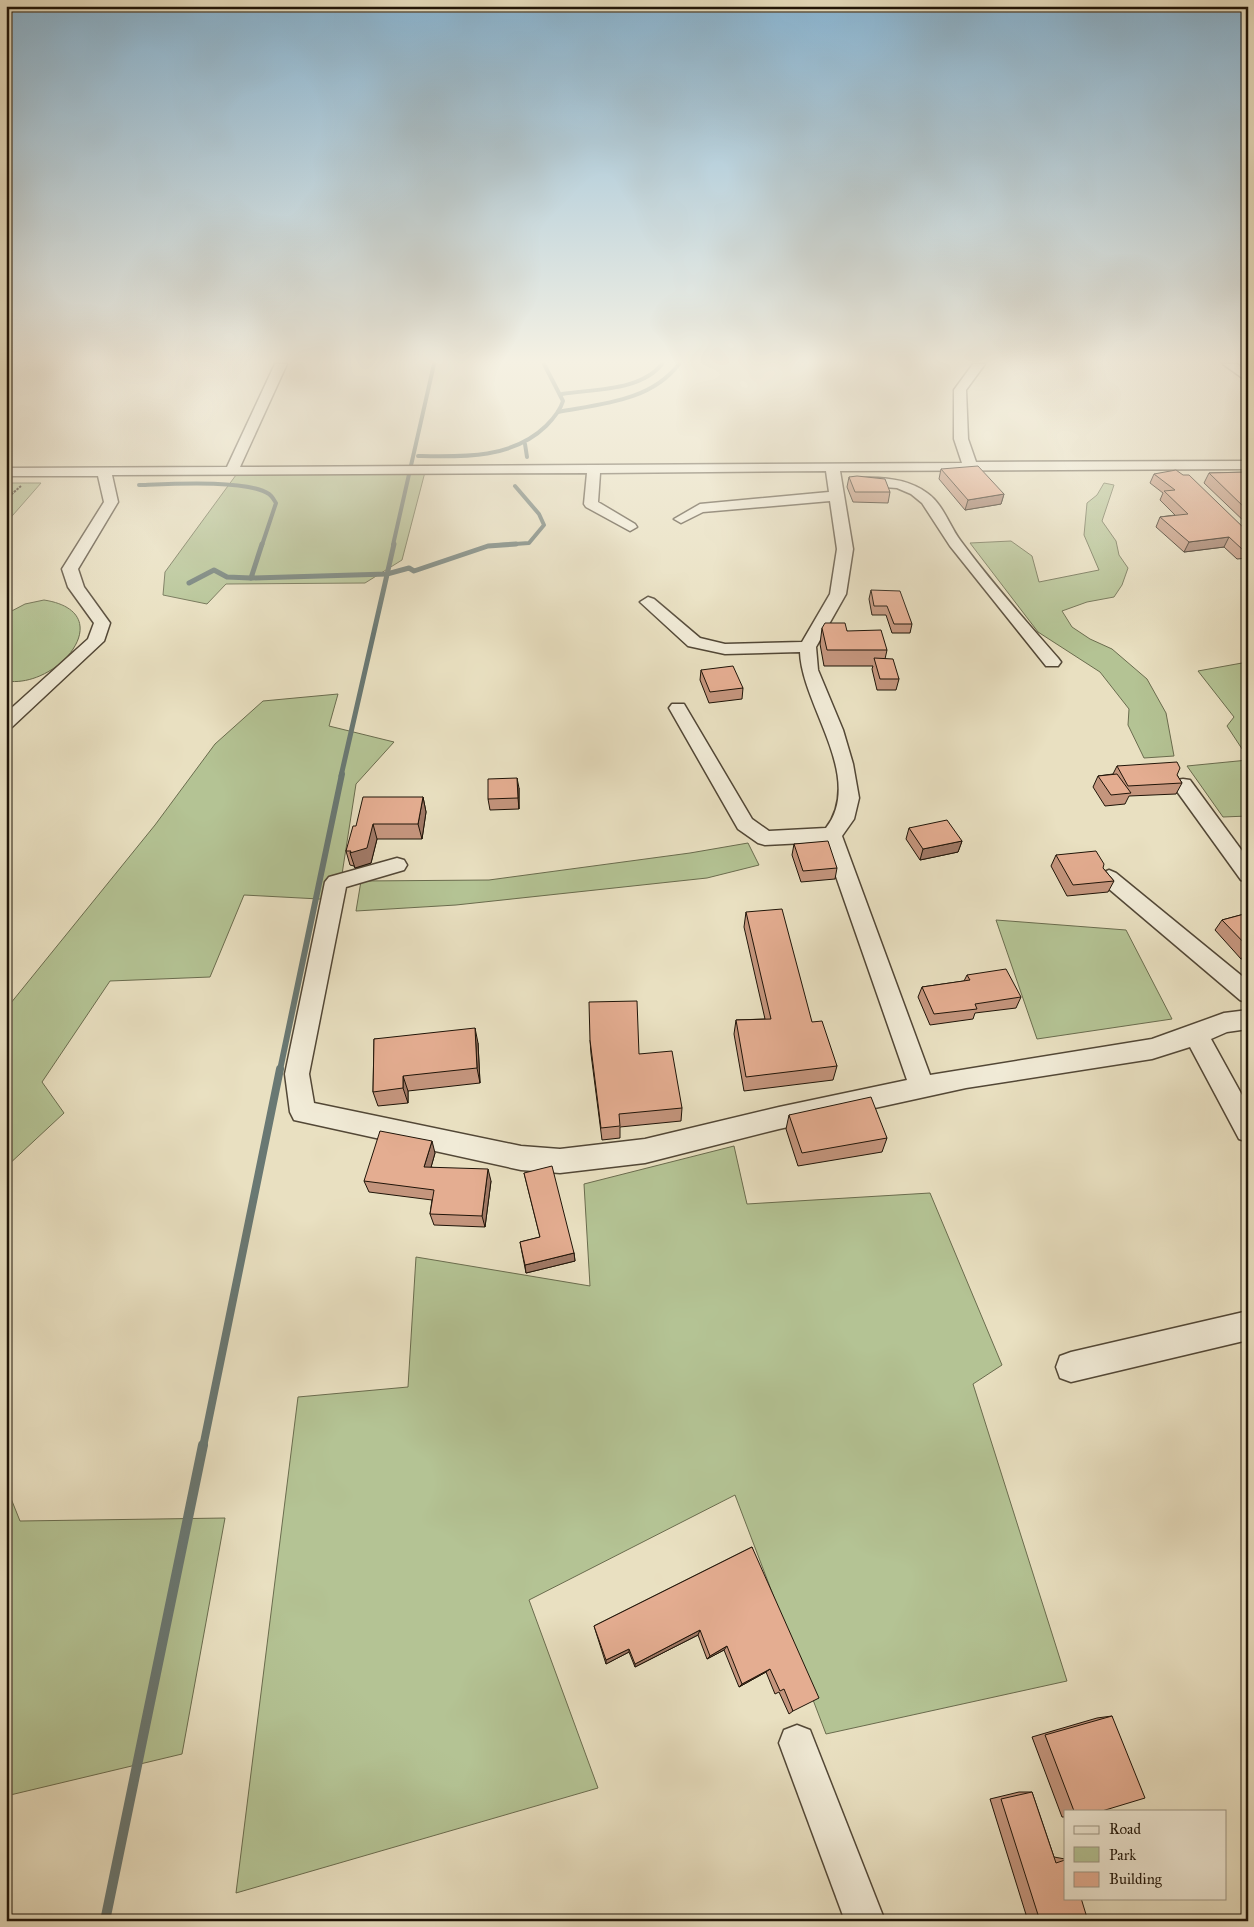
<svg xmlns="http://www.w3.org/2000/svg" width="1254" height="1927" font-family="'IM FELL Great Primer',serif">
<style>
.green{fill:#b4c394;stroke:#6a6c4e}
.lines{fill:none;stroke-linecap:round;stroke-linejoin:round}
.stream-far4{stroke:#697873;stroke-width:4}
.stream-far3{stroke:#697873;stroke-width:5}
.stream-far2{stroke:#697873;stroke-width:6}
.stream-far1{stroke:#697873;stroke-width:8}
.stream{stroke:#697873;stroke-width:10}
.minor-casing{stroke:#524736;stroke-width:3}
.path{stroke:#1f1408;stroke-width:2;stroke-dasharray:2.5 1;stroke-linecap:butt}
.minor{fill:#f1ebd7;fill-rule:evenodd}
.wall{fill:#c4957d;stroke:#1f1408}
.shaded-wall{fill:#a07966;stroke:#1f1408}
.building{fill:#e4ad91;stroke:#1f1408}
</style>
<rect width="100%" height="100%" fill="#e9e0c1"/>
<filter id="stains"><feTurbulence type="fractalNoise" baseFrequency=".004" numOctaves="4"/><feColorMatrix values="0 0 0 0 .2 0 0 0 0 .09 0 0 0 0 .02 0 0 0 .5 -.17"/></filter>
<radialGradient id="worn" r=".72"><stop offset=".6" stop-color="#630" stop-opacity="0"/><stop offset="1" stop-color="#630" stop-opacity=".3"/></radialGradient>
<g class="green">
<path d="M 425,472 L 402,560 L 365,583 L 226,584 L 207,604 L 163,595 L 165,572 L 236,475 Z"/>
<path d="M 12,483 L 41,483 L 6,523 L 6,490 Z"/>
<path d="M 1104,483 L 1114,485 L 1102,521 L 1116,541 L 1119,555 L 1128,568 L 1122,585 L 1114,597 L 1087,602 L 1062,611 L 1072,627 L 1090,639 L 1112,649 L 1147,679 L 1166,713 L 1174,756 L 1144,758 L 1128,725 L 1129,709 L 1100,672 L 1038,632 L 970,543 L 1011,541 L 1032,556 L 1039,582 L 1099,570 L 1084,535 L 1087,503 L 1097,495 Z"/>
<path d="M 44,600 C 121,612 59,689 6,681 L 6,614 L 25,604 Z"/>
<path d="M 1242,663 L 1248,669 L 1248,758 L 1227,726 L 1234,717 L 1198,671 Z"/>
<path d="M 338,694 L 329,726 L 394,742 L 356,784 L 338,900 L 244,895 L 210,977 L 110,981 L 42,1082 L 64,1113 L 6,1167 L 6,1009 L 155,825 L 215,744 L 263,701 Z"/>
<path d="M 1248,760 L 1248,816 L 1223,817 L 1187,766 Z"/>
<path d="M 748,843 L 759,865 L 707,878 L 456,905 L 356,911 L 361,881 L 489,880 L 690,853 Z"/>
<path d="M 996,920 L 1126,930 L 1172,1019 L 1037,1039 Z"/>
<path d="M 734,1146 L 747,1204 L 930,1193 L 1002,1365 L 973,1384 L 1067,1681 L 826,1734 L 735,1495 L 529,1600 L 598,1788 L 236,1893 L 298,1397 L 408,1387 L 416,1257 L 590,1286 L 584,1184 Z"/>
<path d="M 6,1486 L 20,1521 L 225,1518 L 182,1754 L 6,1796 Z"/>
</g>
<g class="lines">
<g class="stream-far4">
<path d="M 562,394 C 593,389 641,391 662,364"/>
<path d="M 558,412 C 601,404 651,401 679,364"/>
<path d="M 525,444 L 527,457"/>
<path d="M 418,456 C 462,457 512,459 546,426 C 553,419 560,411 563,401 L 544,364"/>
<path d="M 139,485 C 167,484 247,479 269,494 C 272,496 274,500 276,503 L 262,545"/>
<path d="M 393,545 L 434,364"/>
<path d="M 499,545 L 529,543 L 544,525 L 539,514 L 515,486"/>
</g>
<g class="stream-far3">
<path d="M 251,578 L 262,544"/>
<path d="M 189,583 L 214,570 L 227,577 L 251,578 L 387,574 L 409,568 L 414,571 L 488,546 L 516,544"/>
<path d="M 341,776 L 394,544"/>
</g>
<path class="stream-far2" d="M 280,1070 L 342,774"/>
<path class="stream-far1" d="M 203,1447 L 280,1069"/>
<path class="stream" d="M 105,1921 L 203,1445"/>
<g class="minor-casing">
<g id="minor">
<path d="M 275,364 L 287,364 L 240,467 L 962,463 L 954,439 L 954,390 L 973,364 L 985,364 L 966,390 L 968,439 L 976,462 L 1248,461 L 1248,469 L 840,471 L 853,549 L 846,594 L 816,647 L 818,670 L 843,730 L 853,764 L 859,798 L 854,819 L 842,836 L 930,1075 L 1152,1039 L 1224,1013 L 1248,1010 L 1248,1029 L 1227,1032 L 1211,1039 L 1248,1106 L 1248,1142 L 1239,1139 L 1190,1047 L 1152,1059 L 966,1088 L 779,1129 L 645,1163 L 560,1173 L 521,1170 L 294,1120 L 290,1112 L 285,1074 L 325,882 L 329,877 L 397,858 L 404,860 L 407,865 L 404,870 L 346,887 L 309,1074 L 314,1103 L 521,1146 L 560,1149 L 645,1139 L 779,1107 L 907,1080 L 824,842 L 765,845 L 758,843 L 738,829 L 669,708 L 672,704 L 684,704 L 752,819 L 769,831 L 826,828 C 865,777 802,706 800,652 L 725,654 L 688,646 L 640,602 L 648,597 L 654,599 L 700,638 L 725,644 L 802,642 L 830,594 L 837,549 L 830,501 L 703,512 L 681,523 L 674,519 L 700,504 L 829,492 L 826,471 L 600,473 L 598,502 L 635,524 L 637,527 L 630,531 L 586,507 L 584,504 L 587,473 L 112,475 L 118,502 L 78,569 L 84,587 L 110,623 L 104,641 L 12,727 L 6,729 L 6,713 L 88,639 L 94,623 L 68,587 L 62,569 L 104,502 L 98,476 L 6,476 L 6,468 L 227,467 Z"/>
<path d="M 1223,364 L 1237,364 L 1248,372 L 1248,382 Z"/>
<path d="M 861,478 C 884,477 908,479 927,493 C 943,504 949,525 960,540 C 990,581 1025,620 1058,658 L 1061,662 L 1058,666 L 1046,666 L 950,546 L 922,503 L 911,494 L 897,488 L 856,485 L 854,482 Z"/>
<path d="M 1183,779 L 1190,780 L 1248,859 L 1248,882 L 1241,880 L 1176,790 L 1173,785 L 1176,780 Z"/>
<path d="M 1109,870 L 1116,873 L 1248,981 L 1248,1003 L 1240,1000 L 1102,883 L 1099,878 L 1102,873 Z"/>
<path d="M 1248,1311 L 1248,1340 L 1071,1382 L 1060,1378 L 1056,1367 L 1060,1356 L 1071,1352 Z"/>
<path d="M 797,1725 L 810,1730 L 885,1921 L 845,1921 L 779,1743 L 784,1730 Z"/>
</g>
</g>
<path class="path" d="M 6,499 L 21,486"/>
<use href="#minor" class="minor"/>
</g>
<g class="wall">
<path d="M 941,469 L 1004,494 L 1001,504 L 965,510 L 939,479 Z"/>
<path d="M 1248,472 L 1248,525 L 1204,483 L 1209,473 Z"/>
<path d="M 1154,474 L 1248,532 L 1248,558 L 1237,559 L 1224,547 L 1184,552 L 1156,527 L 1160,517 L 1175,515 L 1160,500 L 1163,493 L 1150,483 Z"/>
<path d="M 849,477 L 890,492 L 888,503 L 853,502 L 847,487 Z"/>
<path d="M 871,590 L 912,624 L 910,633 L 892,633 L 886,615 L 872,615 L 869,599 Z"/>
<path d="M 822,628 L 847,631 L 887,650 L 885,659 L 899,679 L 896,690 L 877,690 L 872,669 L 873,666 L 824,666 L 820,644 Z"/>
<path d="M 701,670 L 743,688 L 742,699 L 709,703 L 700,680 Z"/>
<path d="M 1117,766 L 1177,775 L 1182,783 L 1176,794 L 1129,796 L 1125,804 L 1105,806 L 1093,787 L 1098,776 L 1113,774 Z"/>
<path d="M 519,788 L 519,809 L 490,810 L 488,799 Z"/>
<path d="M 423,797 L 426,812 L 422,839 L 377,839 L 371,863 L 355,868 L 354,866 L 350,865 L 346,851 L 356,826 Z"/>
<path d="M 909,828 L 962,841 L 958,852 L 920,860 L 906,839 Z"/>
<path d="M 794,844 L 837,868 L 835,879 L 801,882 L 792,855 Z"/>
<path d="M 1056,855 L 1103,868 L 1114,881 L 1108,892 L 1067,896 L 1051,866 Z"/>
<path d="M 746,912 L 837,1066 L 833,1080 L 744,1091 L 734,1034 L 736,1020 L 765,1019 L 744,927 Z"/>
<path d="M 1248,913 L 1248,957 L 1241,959 L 1215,930 L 1222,920 Z"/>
<path d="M 967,975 L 1021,997 L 1016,1008 L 975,1013 L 973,1019 L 930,1025 L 918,997 L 922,987 L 964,981 Z"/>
<path d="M 374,1039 L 478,1043 L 480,1083 L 408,1091 L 408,1103 L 378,1106 L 373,1092 Z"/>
<path d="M 590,1040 L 639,1054 L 682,1108 L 681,1121 L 620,1127 L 620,1138 L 602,1140 L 591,1054 Z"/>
<path d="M 789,1115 L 887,1138 L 882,1152 L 798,1166 L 786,1129 Z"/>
<path d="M 435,1153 L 431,1167 L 491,1181 L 485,1227 L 434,1225 L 430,1214 L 432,1200 L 369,1192 L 364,1181 Z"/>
<path d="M 524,1173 L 574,1253 L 575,1261 L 526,1273 L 520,1242 L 540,1237 Z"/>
<path d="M 752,1547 L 793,1711 L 789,1714 L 779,1692 L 775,1694 L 766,1672 L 739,1687 L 724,1650 L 707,1659 L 698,1635 L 635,1667 L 629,1652 L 606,1664 L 594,1626 Z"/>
<path d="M 1112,1716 L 1102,1811 L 1065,1811 L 1065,1817 L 1062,1817 L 1032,1737 L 1097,1718 Z"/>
<path d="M 1019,1792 L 1032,1792 L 1054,1857 L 1065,1859 L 1065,1898 L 1088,1921 L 1028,1921 L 990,1799 Z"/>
</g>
<g class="shaded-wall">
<path d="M 1004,494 L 1001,504 L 965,510 L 968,500 Z"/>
<path d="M 1229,537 L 1224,547 L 1184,552 L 1189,542 Z"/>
<path d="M 517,778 L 519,788 L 519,809 L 518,798 Z"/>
<path d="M 423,797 L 426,812 L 422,839 L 418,824 Z"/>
<path d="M 373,824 L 377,839 L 371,863 L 355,868 L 350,853 Z"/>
<path d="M 962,841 L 958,852 L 920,860 L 923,849 Z"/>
<path d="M 1248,950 L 1248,957 L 1241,959 Z"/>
<path d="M 475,1028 L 478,1043 L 480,1083 L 477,1068 Z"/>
<path d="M 403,1076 L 408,1091 L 408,1103 L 403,1088 Z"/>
<path d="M 432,1141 L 435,1153 L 428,1178 L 424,1167 Z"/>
<path d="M 488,1169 L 491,1181 L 485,1227 L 482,1216 Z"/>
<path d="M 574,1253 L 575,1261 L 526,1273 L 525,1265 Z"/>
<path d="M 700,1630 L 698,1635 L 635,1667 L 635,1664 Z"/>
<path d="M 727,1646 L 724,1650 L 707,1659 L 710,1656 Z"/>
<path d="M 629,1649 L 629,1652 L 606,1664 L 606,1660 Z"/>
<path d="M 770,1669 L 766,1672 L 739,1687 L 742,1684 Z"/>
</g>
<g class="building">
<path d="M 978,466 L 1004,494 L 968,500 L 941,469 Z"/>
<path d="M 1176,470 L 1183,475 L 1189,475 L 1248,532 L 1248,549 L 1242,549 L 1229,537 L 1189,542 L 1160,517 L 1188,514 L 1164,491 L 1175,490 L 1154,474 Z"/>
<path d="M 1248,472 L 1248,511 L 1209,473 Z"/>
<path d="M 857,476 L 885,479 L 890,492 L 855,492 L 849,477 Z"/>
<path d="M 871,590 L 900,591 L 912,624 L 894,624 L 887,606 L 874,606 Z"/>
<path d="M 825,623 L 845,623 L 847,631 L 881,630 L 887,650 L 827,650 L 822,628 Z"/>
<path d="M 874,658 L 893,659 L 899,679 L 880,679 Z"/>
<path d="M 733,666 L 743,688 L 710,692 L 701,670 Z"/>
<path d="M 1177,762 L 1180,768 L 1177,775 L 1182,783 L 1128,786 L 1117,766 Z"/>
<path d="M 1117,774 L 1131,793 L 1111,795 L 1098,776 Z"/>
<path d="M 517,778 L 518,798 L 488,799 L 488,779 Z"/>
<path d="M 363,797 L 423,797 L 418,824 L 373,824 L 367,848 L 350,853 L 351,851 L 346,851 L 353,826 L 356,826 Z"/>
<path d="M 947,820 L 962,841 L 923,849 L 909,828 Z"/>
<path d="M 828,841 L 837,868 L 803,871 L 794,844 Z"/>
<path d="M 1096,851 L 1104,864 L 1103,868 L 1114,881 L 1073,885 L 1056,855 Z"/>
<path d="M 782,909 L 812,1022 L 822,1021 L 837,1066 L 746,1077 L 736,1020 L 771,1019 L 746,912 Z"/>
<path d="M 1248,913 L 1248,947 L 1222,920 Z"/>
<path d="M 1006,969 L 1021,997 L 975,1004 L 977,1009 L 934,1014 L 922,987 L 970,980 L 967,975 Z"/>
<path d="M 637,1001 L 639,1054 L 672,1051 L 682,1108 L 619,1114 L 620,1126 L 601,1128 L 590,1040 L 589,1002 Z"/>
<path d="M 475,1028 L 477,1068 L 403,1076 L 403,1088 L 373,1092 L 374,1039 Z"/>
<path d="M 871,1097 L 887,1138 L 802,1153 L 789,1115 Z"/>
<path d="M 380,1131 L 432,1141 L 424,1167 L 488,1169 L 482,1216 L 430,1214 L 434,1190 L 364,1181 Z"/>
<path d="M 552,1166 L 574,1253 L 525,1265 L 520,1242 L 540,1237 L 524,1173 Z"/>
<path d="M 752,1547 L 819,1698 L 793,1711 L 784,1689 L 780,1691 L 770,1669 L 742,1684 L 727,1646 L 710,1656 L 700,1630 L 635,1664 L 629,1649 L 606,1660 L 594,1626 Z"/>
<path d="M 1112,1716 L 1145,1798 L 1102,1811 L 1074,1811 L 1045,1735 Z"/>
<path d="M 1032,1792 L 1056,1863 L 1065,1860 L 1065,1898 L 1081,1898 L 1088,1921 L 1040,1921 L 1001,1799 Z"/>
</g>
<linearGradient id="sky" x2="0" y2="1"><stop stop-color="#89b7d6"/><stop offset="0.57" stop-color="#f5f1e3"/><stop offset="1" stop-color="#f5f1e3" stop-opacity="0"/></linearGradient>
<rect width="1254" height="634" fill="url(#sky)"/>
<rect width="1254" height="1927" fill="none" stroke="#e9e0c1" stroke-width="25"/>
<rect x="8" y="8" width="1239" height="1912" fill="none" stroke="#1f1408" stroke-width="2.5"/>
<rect x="12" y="12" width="1229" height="1902" fill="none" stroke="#1f1408"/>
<rect x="1064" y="1810" width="162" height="90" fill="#f1ebd7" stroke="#9d9584"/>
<rect x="1074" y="1826" width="25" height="8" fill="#f1ebd7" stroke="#9d9584"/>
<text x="1109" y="1834" font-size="15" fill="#1f1408">Road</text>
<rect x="1074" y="1847" width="25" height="15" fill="#b4c394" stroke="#9d9584"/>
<text x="1109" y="1860" font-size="15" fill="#1f1408">Park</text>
<rect x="1074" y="1872" width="25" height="15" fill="#e4ad91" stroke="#9d9584"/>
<text x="1109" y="1884" font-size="15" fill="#1f1408">Building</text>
<rect width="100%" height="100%" filter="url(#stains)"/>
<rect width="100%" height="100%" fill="url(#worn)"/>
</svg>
